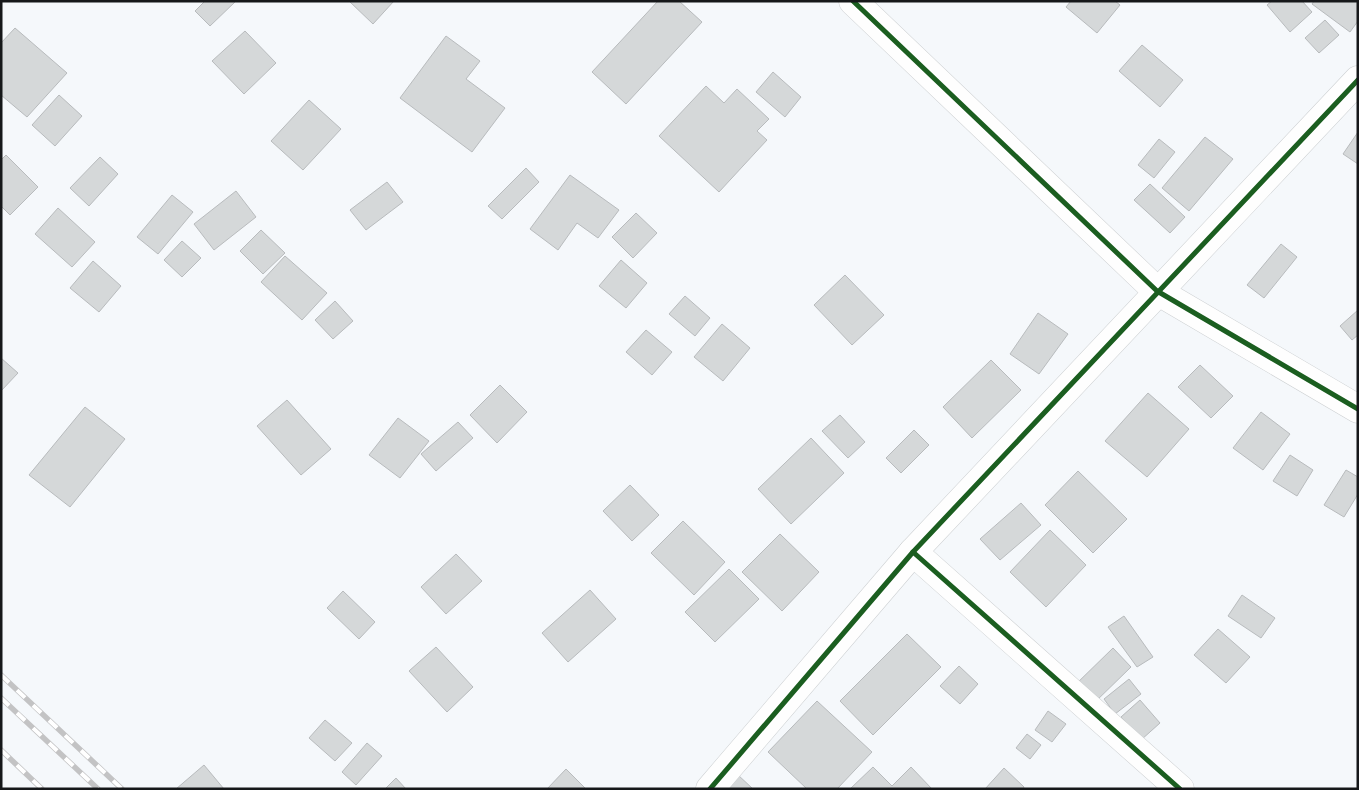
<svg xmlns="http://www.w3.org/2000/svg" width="1359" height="790" font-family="'PT Sans',sans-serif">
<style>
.building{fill:#d5d8d9;stroke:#b8bbbd}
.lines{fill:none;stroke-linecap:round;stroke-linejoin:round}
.minor-casing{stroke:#cdd0d2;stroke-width:29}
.minor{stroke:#fefefe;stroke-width:28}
.rail-casing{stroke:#c3c3c4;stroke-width:5.5}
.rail{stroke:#fff;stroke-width:4;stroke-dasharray:11;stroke-linecap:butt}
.cycleway-casing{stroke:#fff;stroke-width:8}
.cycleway{stroke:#1b5e20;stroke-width:5}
</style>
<rect width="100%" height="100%" fill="#f5f8fb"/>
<g class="building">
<path d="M 205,1 L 236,1 L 210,26 L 195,11 Z"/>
<path d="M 349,1 L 394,1 L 373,24 Z"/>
<path d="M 658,1 L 679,1 L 702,22 L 626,104 L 592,72 Z"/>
<path d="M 1071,1 L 1115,1 L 1120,5 L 1097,33 L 1066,7 Z"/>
<path d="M 1272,1 L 1302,1 L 1312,12 L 1290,32 L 1267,5 Z"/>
<path d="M 1314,1 L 1358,1 L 1358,21 L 1350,32 L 1312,4 Z"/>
<path d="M 1325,20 L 1339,35 L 1319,53 L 1305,38 Z"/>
<path d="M 15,28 L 67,73 L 27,117 L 1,95 L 1,43 Z"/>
<path d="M 245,31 L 276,63 L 244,94 L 212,61 Z"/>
<path d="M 446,36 L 480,61 L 466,79 L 505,108 L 472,152 L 400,98 Z"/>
<path d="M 1142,45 L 1183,80 L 1160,107 L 1119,71 Z"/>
<path d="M 773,72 L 801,97 L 785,117 L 756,92 Z"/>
<path d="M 706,86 L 724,103 L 737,89 L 769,119 L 757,131 L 767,140 L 719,192 L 659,136 Z"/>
<path d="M 59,95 L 82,116 L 55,146 L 32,125 Z"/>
<path d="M 309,100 L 341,129 L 303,170 L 271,141 Z"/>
<path d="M 1358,132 L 1358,164 L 1343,154 Z"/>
<path d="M 1205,137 L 1233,159 L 1189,211 L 1162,188 Z"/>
<path d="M 1159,139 L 1175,152 L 1154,178 L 1138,165 Z"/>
<path d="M 6,155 L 38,187 L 10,215 L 1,206 L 1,160 Z"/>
<path d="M 100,157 L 118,174 L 89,206 L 70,188 Z"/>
<path d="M 526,168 L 539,182 L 502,219 L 488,206 Z"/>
<path d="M 570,175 L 619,210 L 598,238 L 577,223 L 558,250 L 530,229 Z"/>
<path d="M 387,182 L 403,202 L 366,230 L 350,210 Z"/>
<path d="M 1150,184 L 1185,217 L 1170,233 L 1134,200 Z"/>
<path d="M 236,191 L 256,217 L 214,250 L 194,224 Z"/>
<path d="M 172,195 L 193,212 L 158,254 L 137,237 Z"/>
<path d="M 58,208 L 95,242 L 72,267 L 35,234 Z"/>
<path d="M 636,213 L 657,233 L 633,258 L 612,237 Z"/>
<path d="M 261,230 L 285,253 L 263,274 L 240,251 Z"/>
<path d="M 182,241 L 201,258 L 182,277 L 164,260 Z"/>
<path d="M 1281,244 L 1297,257 L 1264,298 L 1247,285 Z"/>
<path d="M 285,256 L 327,293 L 302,320 L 261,282 Z"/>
<path d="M 621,260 L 647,283 L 626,308 L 599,286 Z"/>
<path d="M 93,261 L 121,286 L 99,312 L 70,288 Z"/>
<path d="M 845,275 L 884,315 L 852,345 L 814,305 Z"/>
<path d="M 685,296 L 710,318 L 695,336 L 669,314 Z"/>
<path d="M 335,301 L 353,321 L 333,339 L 315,320 Z"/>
<path d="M 1358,310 L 1358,335 L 1352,340 L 1340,326 Z"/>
<path d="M 1038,313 L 1068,334 L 1039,374 L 1010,354 Z"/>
<path d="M 722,324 L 750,348 L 723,381 L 694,357 Z"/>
<path d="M 646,330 L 672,352 L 652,375 L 626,352 Z"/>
<path d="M 1,358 L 18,373 L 1,391 Z"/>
<path d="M 991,360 L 1021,390 L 972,438 L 943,407 Z"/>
<path d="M 1200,365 L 1233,396 L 1211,418 L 1178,387 Z"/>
<path d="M 500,385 L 527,412 L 497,443 L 470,415 Z"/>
<path d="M 1148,393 L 1189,429 L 1147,477 L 1105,441 Z"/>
<path d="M 287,400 L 331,449 L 301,475 L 257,426 Z"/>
<path d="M 85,407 L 125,439 L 70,507 L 29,475 Z"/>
<path d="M 1261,412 L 1290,434 L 1263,470 L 1233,448 Z"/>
<path d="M 840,415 L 865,442 L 848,458 L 822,431 Z"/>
<path d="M 398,418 L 429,441 L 400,478 L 369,455 Z"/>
<path d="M 458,422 L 473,438 L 436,471 L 421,454 Z"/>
<path d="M 914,430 L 929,445 L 901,473 L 886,458 Z"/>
<path d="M 811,438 L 844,473 L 791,524 L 758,489 Z"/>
<path d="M 1290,455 L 1313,470 L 1297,496 L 1273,481 Z"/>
<path d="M 1346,470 L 1358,477 L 1358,494 L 1344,517 L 1324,505 Z"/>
<path d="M 1078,471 L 1127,519 L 1093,553 L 1045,505 Z"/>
<path d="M 630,485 L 659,515 L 632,541 L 603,511 Z"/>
<path d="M 1021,503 L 1041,525 L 1000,560 L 980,539 Z"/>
<path d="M 683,521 L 725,562 L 694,595 L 651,553 Z"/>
<path d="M 1050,530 L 1086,565 L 1046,607 L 1010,572 Z"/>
<path d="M 780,534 L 819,572 L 782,611 L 742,572 Z"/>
<path d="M 456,554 L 482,581 L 446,614 L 421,587 Z"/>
<path d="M 729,569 L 759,599 L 715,642 L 685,612 Z"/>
<path d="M 590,590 L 616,619 L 568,662 L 542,633 Z"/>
<path d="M 343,591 L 375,622 L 359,639 L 327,608 Z"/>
<path d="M 1242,595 L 1275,618 L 1261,638 L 1228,616 Z"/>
<path d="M 1124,616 L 1153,657 L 1137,667 L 1108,627 Z"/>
<path d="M 1218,629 L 1250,657 L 1226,683 L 1194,655 Z"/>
<path d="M 907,634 L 941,667 L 873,735 L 840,701 Z"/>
<path d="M 436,647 L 473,687 L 447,712 L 409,671 Z"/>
<path d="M 1113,648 L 1131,667 L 1092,705 L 1073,687 Z"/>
<path d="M 959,666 L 978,684 L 960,704 L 940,686 Z"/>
<path d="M 1129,679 L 1141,694 L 1115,714 L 1104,699 Z"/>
<path d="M 1140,700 L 1160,723 L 1141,740 L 1121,717 Z"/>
<path d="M 817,701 L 872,752 L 837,789 L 807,789 L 768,752 Z"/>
<path d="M 1048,711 L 1066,724 L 1052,742 L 1035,730 Z"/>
<path d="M 325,720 L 352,743 L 335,761 L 309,738 Z"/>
<path d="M 1027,734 L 1041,745 L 1030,759 L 1016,748 Z"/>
<path d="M 367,743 L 382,756 L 356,785 L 342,772 Z"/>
<path d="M 204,765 L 224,789 L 176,789 Z"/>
<path d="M 873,767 L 892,786 L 911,767 L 932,789 L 850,789 Z"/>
<path d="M 1004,768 L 1024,787 L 1023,789 L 985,789 Z"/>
<path d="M 566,769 L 586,789 L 547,789 Z"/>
<path d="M 737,774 L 753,789 L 723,789 Z"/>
<path d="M 396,778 L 406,789 L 385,789 Z"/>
</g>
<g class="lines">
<g class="minor-casing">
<g id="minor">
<path d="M 853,1 L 1157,291 L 1358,409"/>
<path d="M 913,552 L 1180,789"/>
<path d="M 710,789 L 913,552 L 1358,80"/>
</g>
</g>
<use href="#minor" class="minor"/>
<g class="rail-casing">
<g id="rail">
<path d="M 1,675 L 122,789"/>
<path d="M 1,698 L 98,789"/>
<path d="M 1,750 L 42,789"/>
</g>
</g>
<use href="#rail" class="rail"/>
<g class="cycleway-casing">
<g id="cycleway">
<path d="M 853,1 L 1157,291 L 1358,409"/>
<path d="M 913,552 L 1180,789"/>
<path d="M 710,789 L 913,552 L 1358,80"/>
</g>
</g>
<use href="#cycleway" class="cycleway"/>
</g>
<rect width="1359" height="790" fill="none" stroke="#16181a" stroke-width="5"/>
</svg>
